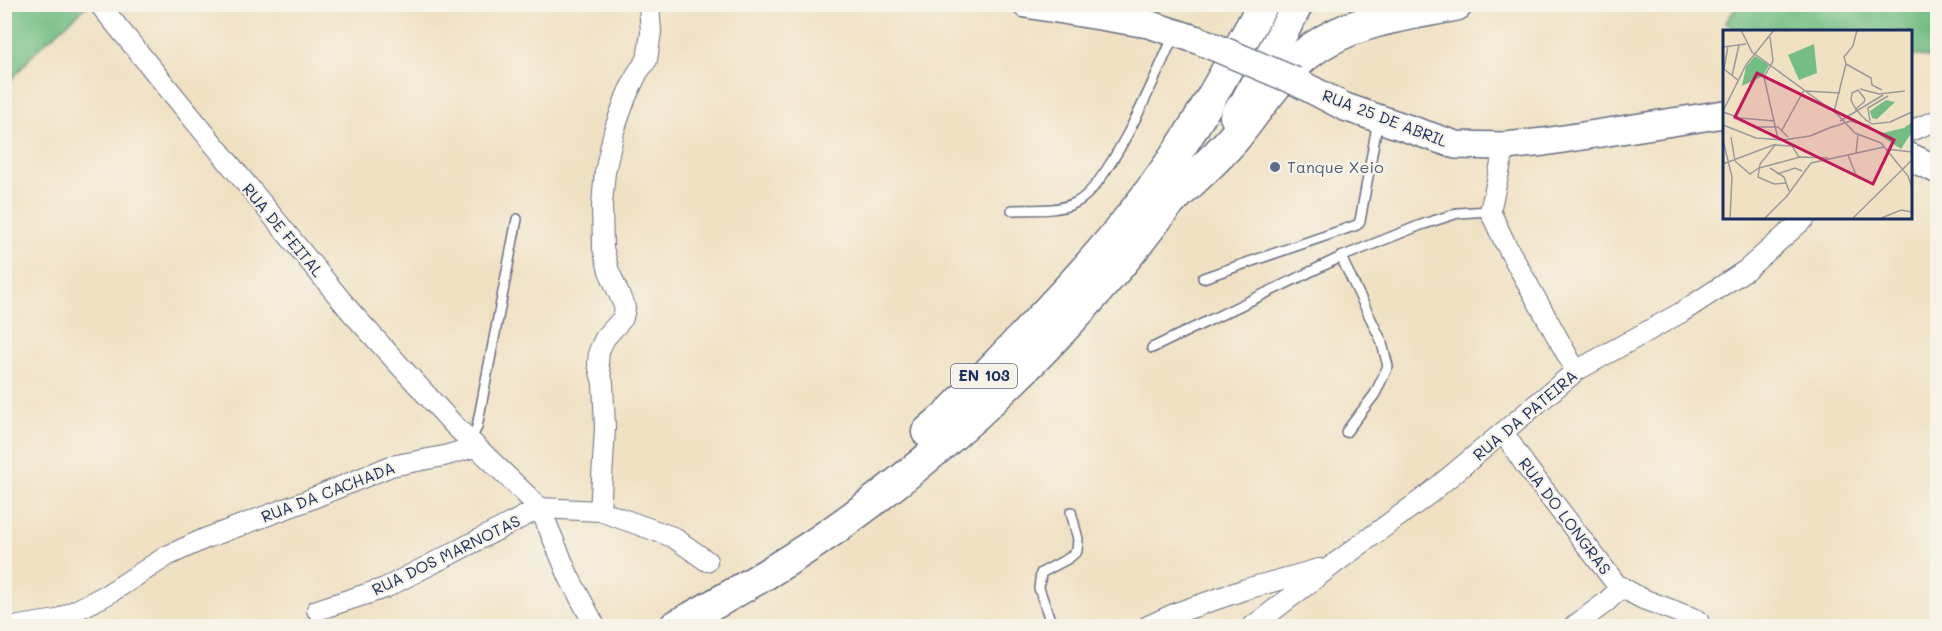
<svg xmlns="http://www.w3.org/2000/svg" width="1942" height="631" font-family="Mali,sans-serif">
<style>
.forest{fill:#74be84;stroke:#487671;stroke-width:1.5}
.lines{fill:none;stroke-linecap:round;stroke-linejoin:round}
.service-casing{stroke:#666d81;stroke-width:12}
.minor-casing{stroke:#666d81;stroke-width:22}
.secondary-casing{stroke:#666d81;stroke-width:30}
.primary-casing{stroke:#666d81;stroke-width:33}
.motorway-casing{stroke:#666d81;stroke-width:36}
.service{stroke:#fff;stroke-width:9}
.minor{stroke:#fff;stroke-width:20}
.secondary{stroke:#fff;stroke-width:27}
.primary{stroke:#fff;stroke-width:30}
.motorway{stroke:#fff;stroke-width:33}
.secondary-bridge-casing{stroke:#666d81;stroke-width:30;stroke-linecap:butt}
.secondary-bridge{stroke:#fff;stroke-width:27}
.service-dot{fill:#5c6f8a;stroke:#f7f3e8;stroke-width:2}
.labels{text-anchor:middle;stroke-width:4.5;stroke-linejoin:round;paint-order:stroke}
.shield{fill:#f7f3e8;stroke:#5d6a87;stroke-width:1.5}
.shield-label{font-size:15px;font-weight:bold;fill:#1b2f5e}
.street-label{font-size:16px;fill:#1b2f5e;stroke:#f7f3e8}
.service-label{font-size:16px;fill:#4e5e75;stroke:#f7f3e8;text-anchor:start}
.inset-road{fill:none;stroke:#9b9a9b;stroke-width:1.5}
.view{fill:#c2185b;fill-opacity:0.15;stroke:#c2185b;stroke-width:3}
.inset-edge{fill:none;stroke:#1b2f5e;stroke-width:3}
</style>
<rect width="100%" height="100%" fill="#f7f3e8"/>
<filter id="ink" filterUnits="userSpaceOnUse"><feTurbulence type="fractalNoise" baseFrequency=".0167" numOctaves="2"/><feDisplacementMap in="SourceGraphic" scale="12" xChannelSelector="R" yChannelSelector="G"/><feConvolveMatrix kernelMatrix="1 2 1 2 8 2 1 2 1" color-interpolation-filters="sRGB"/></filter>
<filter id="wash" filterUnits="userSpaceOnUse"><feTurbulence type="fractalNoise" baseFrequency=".008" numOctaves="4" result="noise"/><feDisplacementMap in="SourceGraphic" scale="24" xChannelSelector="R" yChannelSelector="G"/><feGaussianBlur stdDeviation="1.35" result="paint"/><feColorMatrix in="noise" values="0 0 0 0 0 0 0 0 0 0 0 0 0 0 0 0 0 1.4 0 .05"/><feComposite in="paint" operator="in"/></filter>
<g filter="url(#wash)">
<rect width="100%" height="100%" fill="#f0e1c3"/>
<g class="forest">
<path d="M 5,4 L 86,5 L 86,7 L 37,50 L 5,87 Z"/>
<path d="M 1738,5 L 1937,5 L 1937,58 L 1911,55 L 1910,32 L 1737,31 L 1726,22 Z"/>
</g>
</g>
<g filter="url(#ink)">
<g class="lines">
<g class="service-casing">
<g id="service">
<path d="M 1012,210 C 1032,209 1056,212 1075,203 C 1109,188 1158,71 1174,35"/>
<path d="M 1341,257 L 1381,340 L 1388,366 L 1375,394 L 1346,432"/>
<path d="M 1203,278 L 1357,225 L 1360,221 L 1378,120"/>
<path d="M 1152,348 L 1341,257 L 1421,225 L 1458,213 L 1490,211"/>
<path d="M 470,441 L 477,427 L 517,219"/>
<path d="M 1052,626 L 1039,588 L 1041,573 L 1069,558 L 1077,551 L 1078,539 L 1071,512"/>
</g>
</g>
<g class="minor-casing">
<g id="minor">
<path d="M 99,4 L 351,312 L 454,425 L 540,508 L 569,577 L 595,626"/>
<path d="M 1910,131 L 1938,120"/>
<path d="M 1505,146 L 1490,211 L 1505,243 L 1576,371"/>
<path d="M 1504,433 L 1525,465 L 1617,585 L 1643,599 L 1698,620"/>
<path d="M 600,511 L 605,428 L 603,383 L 598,364 L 599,351 L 605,338 L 623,318 L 625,308 L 609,271 L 603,248 L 602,204 L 605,172 L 614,131 L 626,97 L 638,72 L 647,60 L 651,32 L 649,4"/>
<path d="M 317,610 L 385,588 L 540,508 L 600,511 L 673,537 L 707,561"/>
<path d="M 19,626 L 57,620 L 108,594 L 167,556 L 204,539 L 306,501 L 391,466 L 444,456 L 475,447"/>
<path d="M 1148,626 L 1176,613 L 1246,589 L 1319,569"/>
<path d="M 1253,626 L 1334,564 L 1429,494 L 1576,371 L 1682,312 L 1746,270 L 1805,218"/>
<path d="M 1574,626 L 1605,603 L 1622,587"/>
</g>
</g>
<g class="secondary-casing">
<g id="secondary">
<path d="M 1026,4 L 1148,24 L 1198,40"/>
<path d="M 1295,81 L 1345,107 L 1456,145 L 1505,146 L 1544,142 L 1724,114"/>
<path d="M 1910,157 L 1938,170"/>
</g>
</g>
<g class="primary-casing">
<g id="primary">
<path d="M 1235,116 L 1245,103 L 1298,4"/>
<path d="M 927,432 L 949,413 C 1027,331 1110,251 1174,157 C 1207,109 1234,56 1263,4"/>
<path d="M 675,626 C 735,593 797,558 852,517 C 952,444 1042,358 1122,263 C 1144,237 1165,208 1186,181"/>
</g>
</g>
<g class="motorway-casing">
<path id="motorway" d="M 1171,200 C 1191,180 1214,161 1233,139 C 1262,103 1285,63 1327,40 C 1366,18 1413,13 1456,4"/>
</g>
<use href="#service" class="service"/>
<use href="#minor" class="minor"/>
<use href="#secondary" class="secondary"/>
<use href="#primary" class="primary"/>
<use href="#motorway" class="motorway"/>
<g class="secondary-bridge-casing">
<path id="secondary-bridge" d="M 1198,40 L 1295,81"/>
</g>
<use href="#secondary-bridge" class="secondary-bridge"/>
</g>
</g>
<circle class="service-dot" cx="1275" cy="167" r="6"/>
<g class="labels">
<rect class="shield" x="951" y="364" width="66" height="24" rx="4.5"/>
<g class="shield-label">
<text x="984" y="381">EN 103</text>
</g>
<g class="street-label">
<text transform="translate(1385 118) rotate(21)" y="6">RUA 25 DE ABRIL</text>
<text transform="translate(283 230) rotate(50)" y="6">RUA DE FEITAL</text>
<text transform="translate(1525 415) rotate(-40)" y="6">RUA DA PATEIRA</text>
<text transform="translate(328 492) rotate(-21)" y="6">RUA DA CACHADA</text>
<text transform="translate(1565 516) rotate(53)" y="6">RUA DO LONGRAS</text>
<text transform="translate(446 555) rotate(-26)" y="6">RUA DOS MARNOTAS</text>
</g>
<g class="service-label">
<text x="1287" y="173">Tanque Xeio</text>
</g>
</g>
<g transform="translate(1723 30)">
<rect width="189" height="189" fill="#f0e1c3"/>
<path d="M 91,14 L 94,43 L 76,50 L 65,25 ZM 32,26 L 46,35 L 40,46 L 19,56 L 23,37 ZM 163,70 L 172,72 L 154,89 L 149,88 L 147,81 ZM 189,92 L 189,102 L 178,119 L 155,104 L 181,98 Z" fill="#74be84"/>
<path class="inset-road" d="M 18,0 L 29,22 L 114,84 L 132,103 L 158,113 L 185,146 L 189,158M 47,7 L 50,31 L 41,47 L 55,109M 5,16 L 1,39 L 16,51M 0,17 L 23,14M 123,34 L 148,48 L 149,55 L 159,60M 9,46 L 16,15M 137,59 L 156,64 L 182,61M 83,61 L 117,63M 132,80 L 135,77 L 141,72 L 142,69 L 135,60 L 129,63 L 128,70 L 131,76 L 137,84 L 143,90 L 149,94 L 167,92 L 189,82M 0,81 L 23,35 L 51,0M 0,82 L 17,88 L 52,91M 111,82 L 123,34 L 121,27 L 130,16 L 134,0M 117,91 L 160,65M 147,91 L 145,78 L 165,66M 0,95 L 33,108 L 60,110 L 87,106 L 111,96M 35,97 L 55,97 L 65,107M 110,97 L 127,91 L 147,96M 59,100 L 81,60M 8,107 L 12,131M 0,110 L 9,147 L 7,189M 53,114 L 37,134 L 35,147 L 51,154 L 63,153M 163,119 L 189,122M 133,123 L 135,105M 125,125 L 133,145M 12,131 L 27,144 L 37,137M 0,134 L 50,115 L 69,116 L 76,127M 36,138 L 77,127 L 105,128M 47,138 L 61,147 L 66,161M 54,144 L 72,138 L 79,141M 41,189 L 64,166 L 88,133 L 161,117M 129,189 L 189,130M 156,189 L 178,180 L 189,182"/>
<path class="view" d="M 34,43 L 171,110 L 150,154 L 12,87 Z"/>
<rect width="189" height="189" class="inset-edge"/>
</g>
<rect width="1942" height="631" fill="none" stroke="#f7f3e8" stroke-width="24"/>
</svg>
